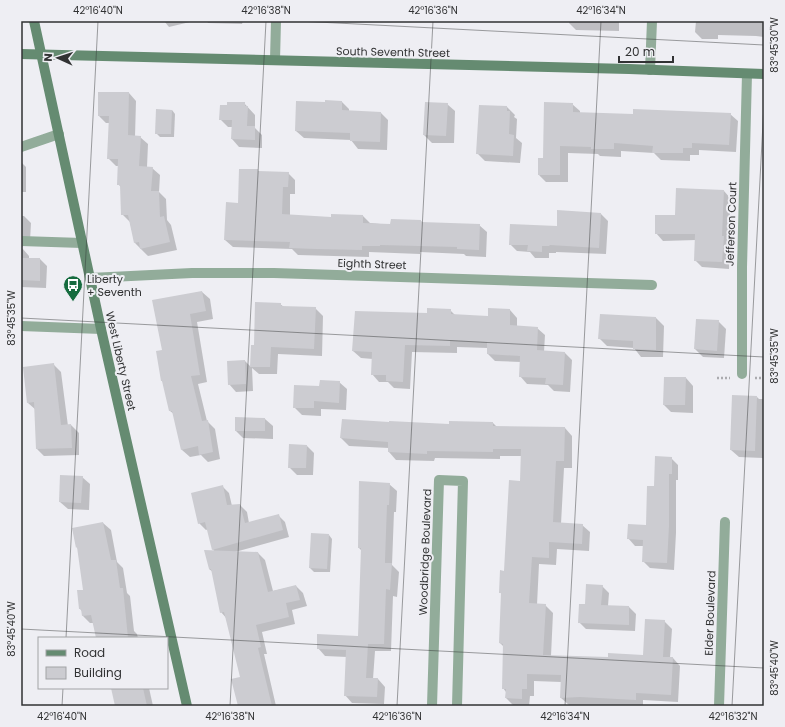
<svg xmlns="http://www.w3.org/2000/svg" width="785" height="727" font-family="Poppins,sans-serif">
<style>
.shadow{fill:#0003}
.building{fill:#ccccd1}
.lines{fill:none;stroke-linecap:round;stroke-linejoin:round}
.path{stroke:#ababaf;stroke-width:2.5;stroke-dasharray:2 2;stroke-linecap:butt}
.lane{stroke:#92ac9a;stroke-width:10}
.street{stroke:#92ac9a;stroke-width:10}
.secondary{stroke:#658b71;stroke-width:10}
.ticks{fill:none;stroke:#313233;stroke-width:1;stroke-opacity:0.45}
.labels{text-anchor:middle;stroke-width:4;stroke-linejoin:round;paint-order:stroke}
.street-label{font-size:11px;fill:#313233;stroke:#eeeef3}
.poi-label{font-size:11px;fill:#313233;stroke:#eeeef3;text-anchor:start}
.neatline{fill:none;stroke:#313233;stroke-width:1.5}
.ticks-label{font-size:10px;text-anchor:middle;fill:#313233}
</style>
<rect width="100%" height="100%" fill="#eeeef3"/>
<g class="shadow">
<path d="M 164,21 L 194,21 L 169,27 Z"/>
<path d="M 207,21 L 243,21 L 242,24 L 208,23 Z"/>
<path d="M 324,21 L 347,21 L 347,22 Z"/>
<path d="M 362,21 L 390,21 L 390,22 Z"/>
<path d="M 569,21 L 619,21 L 619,31 L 576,30 L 569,23 Z"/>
<path d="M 696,21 L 764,21 L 764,37 L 756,36 L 718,35 L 718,39 L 702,39 L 695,32 Z"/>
<path d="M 129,93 L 136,101 L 135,137 L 140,137 L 148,144 L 147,167 L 152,168 L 160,175 L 159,192 L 166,199 L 167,220 L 171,225 L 177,250 L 148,256 L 135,243 L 130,222 L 122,214 L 121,187 L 118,184 L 118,166 L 116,166 L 108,158 L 110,123 L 106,123 L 99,116 Z"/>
<path d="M 342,102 L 349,109 L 349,112 L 381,113 L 388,120 L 387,150 L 358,149 L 351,140 L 304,138 L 296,131 L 326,103 Z"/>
<path d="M 244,103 L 255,115 L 255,128 L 262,135 L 262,148 L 239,147 L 232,139 L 232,127 L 228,127 L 220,119 Z"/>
<path d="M 447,104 L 455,111 L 454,143 L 432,143 L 424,135 Z"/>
<path d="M 572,104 L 580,111 L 580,113 L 634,115 L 730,114 L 738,121 L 736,152 L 699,150 L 699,155 L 690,155 L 690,161 L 661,160 L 654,153 L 621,151 L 621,157 L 600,156 L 598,154 L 568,153 L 568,182 L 546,182 L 539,175 L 544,159 Z"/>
<path d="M 507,107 L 515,115 L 514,117 L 517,119 L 516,138 L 522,143 L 520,163 L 485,161 L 478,154 Z"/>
<path d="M 172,110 L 175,114 L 174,137 L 160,137 L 156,133 Z"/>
<path d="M 21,162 L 26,167 L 26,192 L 21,192 Z"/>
<path d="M 257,170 L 260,172 L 288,173 L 295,180 L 295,194 L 290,194 L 290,216 L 332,218 L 363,216 L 370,223 L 391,225 L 421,221 L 423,223 L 479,225 L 487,232 L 486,257 L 466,256 L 464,254 L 420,252 L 420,254 L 369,252 L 369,257 L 298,255 L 292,249 L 233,247 L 225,240 L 239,204 Z"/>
<path d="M 724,191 L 731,199 L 728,242 L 730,244 L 729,269 L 702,267 L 695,260 L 696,240 L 663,241 L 656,233 L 676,216 Z"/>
<path d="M 601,214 L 608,221 L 606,254 L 556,252 L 556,253 L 549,253 L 549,258 L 535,258 L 530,252 L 517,251 L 510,244 L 558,227 Z"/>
<path d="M 21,216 L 24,216 L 31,223 L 30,241 L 25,242 L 22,248 L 29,256 L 29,259 L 40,259 L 47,266 L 46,288 L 21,287 Z"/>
<path d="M 202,292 L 210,299 L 213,319 L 197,322 L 207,382 L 198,384 L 207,421 L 215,429 L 220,459 L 208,462 L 201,455 L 190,457 L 182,450 L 174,414 L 170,411 L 164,383 L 162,381 L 163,351 Z"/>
<path d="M 280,304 L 284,307 L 315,308 L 323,316 L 322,356 L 278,354 L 277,374 L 259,374 L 252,368 L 253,391 L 236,392 L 229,384 L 245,361 L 251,367 L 255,346 Z"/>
<path d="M 450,310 L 455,315 L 489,317 L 510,310 L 517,318 L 517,327 L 537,328 L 545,335 L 544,352 L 565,353 L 572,360 L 570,392 L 554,391 L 548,385 L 527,384 L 520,376 L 521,362 L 495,361 L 488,354 L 488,348 L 457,347 L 457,353 L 412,352 L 410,389 L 394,388 L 388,382 L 379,382 L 372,374 L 373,359 L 361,358 L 353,351 L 428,314 Z"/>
<path d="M 601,316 L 656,318 L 664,326 L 663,357 L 641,357 L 634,348 L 607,346 L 599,338 Z"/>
<path d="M 718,321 L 726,329 L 724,358 L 703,357 L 695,349 Z"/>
<path d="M 53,364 L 61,372 L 68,426 L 71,425 L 79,433 L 79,455 L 44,456 L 37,449 L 36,410 L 28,403 Z"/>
<path d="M 686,378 L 693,386 L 693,413 L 671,412 L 664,405 Z"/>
<path d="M 339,382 L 347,389 L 346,410 L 321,409 L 321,416 L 302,415 L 294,407 L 320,387 Z"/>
<path d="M 757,397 L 759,399 L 764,399 L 763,458 L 739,457 L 731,450 Z"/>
<path d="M 265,419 L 273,426 L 273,439 L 243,438 L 236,431 Z"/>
<path d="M 390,423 L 450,425 L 493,423 L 497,427 L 565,428 L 572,436 L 572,468 L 564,468 L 561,524 L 582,525 L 590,532 L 589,551 L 557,549 L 556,565 L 539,564 L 537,605 L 545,605 L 553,613 L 551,656 L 609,658 L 644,656 L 664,621 L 672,629 L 670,658 L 673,658 L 680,666 L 678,702 L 643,700 L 643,706 L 569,705 L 561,698 L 561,682 L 534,681 L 534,696 L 530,696 L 529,706 L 514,706 L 506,698 L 506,692 L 503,688 L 504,647 L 500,643 L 502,595 L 500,592 L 505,572 L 521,482 L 522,456 L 500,456 L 500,459 L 435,458 L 434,461 L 396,460 L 389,452 L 389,448 L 349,446 L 341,438 Z"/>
<path d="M 307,446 L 314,453 L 313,475 L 297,475 L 289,467 Z"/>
<path d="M 671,458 L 678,465 L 678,480 L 676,480 L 676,533 L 674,570 L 650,568 L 643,561 L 643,546 L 635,546 L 628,538 L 647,526 L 655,487 Z"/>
<path d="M 82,477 L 90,484 L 89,510 L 68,509 L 60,502 Z"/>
<path d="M 389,484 L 397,491 L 396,512 L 394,512 L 392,565 L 399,572 L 397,597 L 393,596 L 391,651 L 375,651 L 373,679 L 378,679 L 385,687 L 384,704 L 352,703 L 345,695 L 347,657 L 325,656 L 318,648 L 359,637 L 362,551 L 359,548 Z"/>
<path d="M 222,486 L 229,493 L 232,506 L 240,505 L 247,512 L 249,523 L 278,515 L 285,522 L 289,537 L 235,552 L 258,553 L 265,560 L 273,591 L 296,586 L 303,593 L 307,606 L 292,610 L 295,624 L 262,632 L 267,654 L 264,654 L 276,706 L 239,706 L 241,678 L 227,619 L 221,612 L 213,572 L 209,569 L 214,551 L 213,549 L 208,529 L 206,530 L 199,523 Z"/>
<path d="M 103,523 L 111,530 L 117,562 L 123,568 L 127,593 L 130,596 L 134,631 L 137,634 L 138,638 L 97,638 L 94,623 L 90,623 L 83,616 L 82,611 L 80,609 L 85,590 L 78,549 L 77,547 Z"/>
<path d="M 329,535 L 332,539 L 330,572 L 314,572 L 310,568 Z"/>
<path d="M 602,586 L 609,593 L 608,606 L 629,607 L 636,614 L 635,631 L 586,629 L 579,622 L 586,605 Z"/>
<path d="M 112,688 L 149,688 L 153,706 L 116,706 Z"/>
</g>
<g class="building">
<path d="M 98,92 L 129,92 L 128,135 L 141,136 L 139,166 L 153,167 L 151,191 L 159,191 L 160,217 L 164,216 L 170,242 L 140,249 L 139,242 L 134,243 L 128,215 L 121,215 L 120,185 L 117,185 L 118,159 L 107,159 L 109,116 L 98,116 Z"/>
<path d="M 325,100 L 342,101 L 342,110 L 381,112 L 380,142 L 350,141 L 350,133 L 295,131 L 296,101 L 325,102 Z"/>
<path d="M 227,102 L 245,102 L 245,106 L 248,106 L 247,126 L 255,126 L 255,140 L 231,139 L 232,120 L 219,120 L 220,105 L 227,105 Z"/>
<path d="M 425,102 L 448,103 L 446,136 L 423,135 Z"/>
<path d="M 544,102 L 573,103 L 573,112 L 633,114 L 633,109 L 731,113 L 729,145 L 692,143 L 692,148 L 683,148 L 683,153 L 652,153 L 653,146 L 614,143 L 614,149 L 591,149 L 591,147 L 560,146 L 560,175 L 538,175 L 538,158 L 543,158 Z"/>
<path d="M 479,105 L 507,106 L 507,111 L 510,111 L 509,134 L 514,135 L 513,156 L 476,154 Z"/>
<path d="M 156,109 L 172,110 L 171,134 L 155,134 Z"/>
<path d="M 239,169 L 258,169 L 258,171 L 289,172 L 288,187 L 283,187 L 282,214 L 331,217 L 331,214 L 363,215 L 363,223 L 390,224 L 391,219 L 421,220 L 421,222 L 480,224 L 479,250 L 457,249 L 457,247 L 380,245 L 380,246 L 362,246 L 362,250 L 316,249 L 289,248 L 290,242 L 224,240 L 226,202 L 238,203 Z"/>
<path d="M 676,188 L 724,190 L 722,236 L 724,236 L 722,262 L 694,261 L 695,234 L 655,234 L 655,215 L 675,215 Z"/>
<path d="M 557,210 L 601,213 L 599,248 L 550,245 L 549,246 L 542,246 L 542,252 L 527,251 L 528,245 L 509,245 L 510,224 L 557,226 Z"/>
<path d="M 21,258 L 40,258 L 40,281 L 21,280 Z"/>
<path d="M 202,291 L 206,311 L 190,314 L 200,375 L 191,376 L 202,421 L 208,420 L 213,452 L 199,455 L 198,446 L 181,450 L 172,411 L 169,411 L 162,381 L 161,381 L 156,351 L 162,350 L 152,300 Z"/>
<path d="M 255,302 L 281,303 L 281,306 L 316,307 L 314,349 L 271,347 L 270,367 L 250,367 L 251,345 L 254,345 Z"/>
<path d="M 427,308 L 451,309 L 451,314 L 488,316 L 488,308 L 510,309 L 510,325 L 538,327 L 537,350 L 565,352 L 563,385 L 545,384 L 546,378 L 519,377 L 520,356 L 487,354 L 487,342 L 450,340 L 450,346 L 405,345 L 403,382 L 386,381 L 386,375 L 371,375 L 372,352 L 352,351 L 355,311 L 427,313 Z"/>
<path d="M 600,314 L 656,317 L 656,350 L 633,349 L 633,341 L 598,339 Z"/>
<path d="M 696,319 L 719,320 L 717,351 L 694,349 Z"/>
<path d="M 245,360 L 246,384 L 228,385 L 227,361 Z"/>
<path d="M 54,363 L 61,425 L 71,424 L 72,448 L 36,449 L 34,402 L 27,403 L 23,367 Z"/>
<path d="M 664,377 L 686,377 L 685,405 L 663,405 Z"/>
<path d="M 320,380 L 340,381 L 339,403 L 314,401 L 314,408 L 293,408 L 294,385 L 319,386 Z"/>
<path d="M 732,395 L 757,396 L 755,451 L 730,450 Z"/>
<path d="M 235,417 L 265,418 L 265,431 L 235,431 Z"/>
<path d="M 342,419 L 389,422 L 389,421 L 449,424 L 449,421 L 493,422 L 493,426 L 565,427 L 564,461 L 556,461 L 553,522 L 583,524 L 582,544 L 549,542 L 549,558 L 532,557 L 529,603 L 546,604 L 543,655 L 608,657 L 608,653 L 643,655 L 645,619 L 665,620 L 663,657 L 673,657 L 671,695 L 636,693 L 636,700 L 580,697 L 560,698 L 561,675 L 527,674 L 527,689 L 522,689 L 522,699 L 505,698 L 506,689 L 502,689 L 503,644 L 499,643 L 501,593 L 499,593 L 500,570 L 504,571 L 509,480 L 520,481 L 521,449 L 493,449 L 493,452 L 427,451 L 427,454 L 388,452 L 388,442 L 340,438 Z"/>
<path d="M 289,444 L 307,445 L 306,468 L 288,468 Z"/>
<path d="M 655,456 L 672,457 L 672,474 L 669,474 L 669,526 L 667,563 L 642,562 L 643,540 L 627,539 L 628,524 L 646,525 L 647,486 L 654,486 Z"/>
<path d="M 60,475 L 83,476 L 81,503 L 59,502 Z"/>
<path d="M 359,481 L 390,483 L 389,505 L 387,505 L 385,560 L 385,563 L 392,563 L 390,590 L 386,589 L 384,644 L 368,644 L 366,678 L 378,678 L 377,697 L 344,696 L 346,650 L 317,649 L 317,634 L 358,636 L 361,548 L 358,548 Z"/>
<path d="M 223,485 L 227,505 L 240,504 L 245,523 L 279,514 L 283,530 L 212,550 L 205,522 L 198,524 L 191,493 Z"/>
<path d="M 103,522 L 111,560 L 116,560 L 120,588 L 123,588 L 128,638 L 96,638 L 91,615 L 82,616 L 81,609 L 79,609 L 77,590 L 83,590 L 77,547 L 76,548 L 72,528 Z"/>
<path d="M 311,533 L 329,534 L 327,569 L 309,568 Z"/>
<path d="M 204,550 L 258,552 L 268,592 L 296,585 L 300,600 L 286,603 L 289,617 L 256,625 L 261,647 L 258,648 L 272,706 L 238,706 L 231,679 L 240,677 L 224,612 L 220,613 L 211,569 L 209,569 Z"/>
<path d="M 586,584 L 603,585 L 601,605 L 629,606 L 629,625 L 578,623 L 579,604 L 585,604 Z"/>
<path d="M 111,688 L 143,688 L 147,706 L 115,706 Z"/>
</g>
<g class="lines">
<g class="path">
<path d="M 717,378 L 730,378"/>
<path d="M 755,378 L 764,378"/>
</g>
<g class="lane">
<path d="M 21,147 L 59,134"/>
<path d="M 21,241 L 82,243"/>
</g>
<g class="street">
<path d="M 275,60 L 276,21"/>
<path d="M 650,70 L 652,21"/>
<path d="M 90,278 L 192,273 L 274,273 L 652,285"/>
<path d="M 21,326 L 101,329"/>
<path d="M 742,374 L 742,267 L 747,74"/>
<path d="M 432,706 L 439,480 L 463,481 L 457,706"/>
<path d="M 719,706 L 725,522"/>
</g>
<g class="secondary">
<path d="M 34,21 L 101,329 L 187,706"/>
<path d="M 21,54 L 629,69 L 764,74"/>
</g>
</g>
<path class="ticks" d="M 298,21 L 764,45M 21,318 L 764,357M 21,629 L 764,668M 66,638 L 98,21M 62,706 L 63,688M 230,706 L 266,21M 397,706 L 433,21M 565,706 L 601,21M 732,706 L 764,104"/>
<defs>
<g id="bus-pin" transform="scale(1)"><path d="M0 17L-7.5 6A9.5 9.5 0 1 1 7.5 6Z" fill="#166c3f" stroke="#eeeef3"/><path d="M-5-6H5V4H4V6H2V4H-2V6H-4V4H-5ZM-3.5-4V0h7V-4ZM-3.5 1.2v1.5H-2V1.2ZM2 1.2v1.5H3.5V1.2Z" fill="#fff"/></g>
</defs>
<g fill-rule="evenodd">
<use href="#bus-pin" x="73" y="285"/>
</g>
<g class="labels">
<g class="street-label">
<text transform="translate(393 52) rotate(1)" y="4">South Seventh Street</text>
<text transform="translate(731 224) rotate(-88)" y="4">Jefferson Court</text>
<text transform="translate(372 264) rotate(2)" y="4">Eighth Street</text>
<text transform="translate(121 361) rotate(77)" y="4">West Liberty Street</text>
<text transform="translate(425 552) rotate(-88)" y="4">Woodbridge Boulevard</text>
<text transform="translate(710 613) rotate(-88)" y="4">Elder Boulevard</text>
</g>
<g class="poi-label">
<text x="87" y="283">Liberty<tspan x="87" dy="13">+ Seventh</tspan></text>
</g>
</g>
<rect width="785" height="727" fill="none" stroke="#eeeef3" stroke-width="44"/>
<rect x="38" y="637" width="130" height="52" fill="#eeeef3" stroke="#a2a3a6"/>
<rect x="46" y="650" width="20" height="6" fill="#658b71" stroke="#a2a3a6"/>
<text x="74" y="657" font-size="12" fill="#313233">Road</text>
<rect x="46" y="667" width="20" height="12" fill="#ccccd1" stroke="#a2a3a6"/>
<text x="74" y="677" font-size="12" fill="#313233">Building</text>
<g transform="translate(58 58) rotate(273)" stroke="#eeeef3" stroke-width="3" paint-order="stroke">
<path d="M0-3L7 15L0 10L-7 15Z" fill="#313233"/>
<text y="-6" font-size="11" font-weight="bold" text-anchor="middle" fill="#313233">N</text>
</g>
<path d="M619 56v6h54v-6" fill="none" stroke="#313233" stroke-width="2"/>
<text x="625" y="56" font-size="12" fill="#313233" stroke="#eeeef3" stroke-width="3" paint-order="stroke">20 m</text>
<rect x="22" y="22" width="741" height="683" class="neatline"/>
<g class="ticks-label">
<text x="98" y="14">42°16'40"N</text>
<text x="266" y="14">42°16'38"N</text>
<text x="433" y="14">42°16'36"N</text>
<text x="601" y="14">42°16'34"N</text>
<text transform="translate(774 45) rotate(-90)" y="4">83°45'30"W</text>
<text transform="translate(11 318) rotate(-90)" y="4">83°45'35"W</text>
<text transform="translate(774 356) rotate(-90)" y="4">83°45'35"W</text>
<text transform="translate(11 629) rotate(-90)" y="4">83°45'40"W</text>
<text transform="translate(774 668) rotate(-90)" y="4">83°45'40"W</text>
<text x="62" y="720">42°16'40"N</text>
<text x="230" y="720">42°16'38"N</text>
<text x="397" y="720">42°16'36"N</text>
<text x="565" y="720">42°16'34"N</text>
<text x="733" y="720">42°16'32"N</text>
</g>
</svg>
